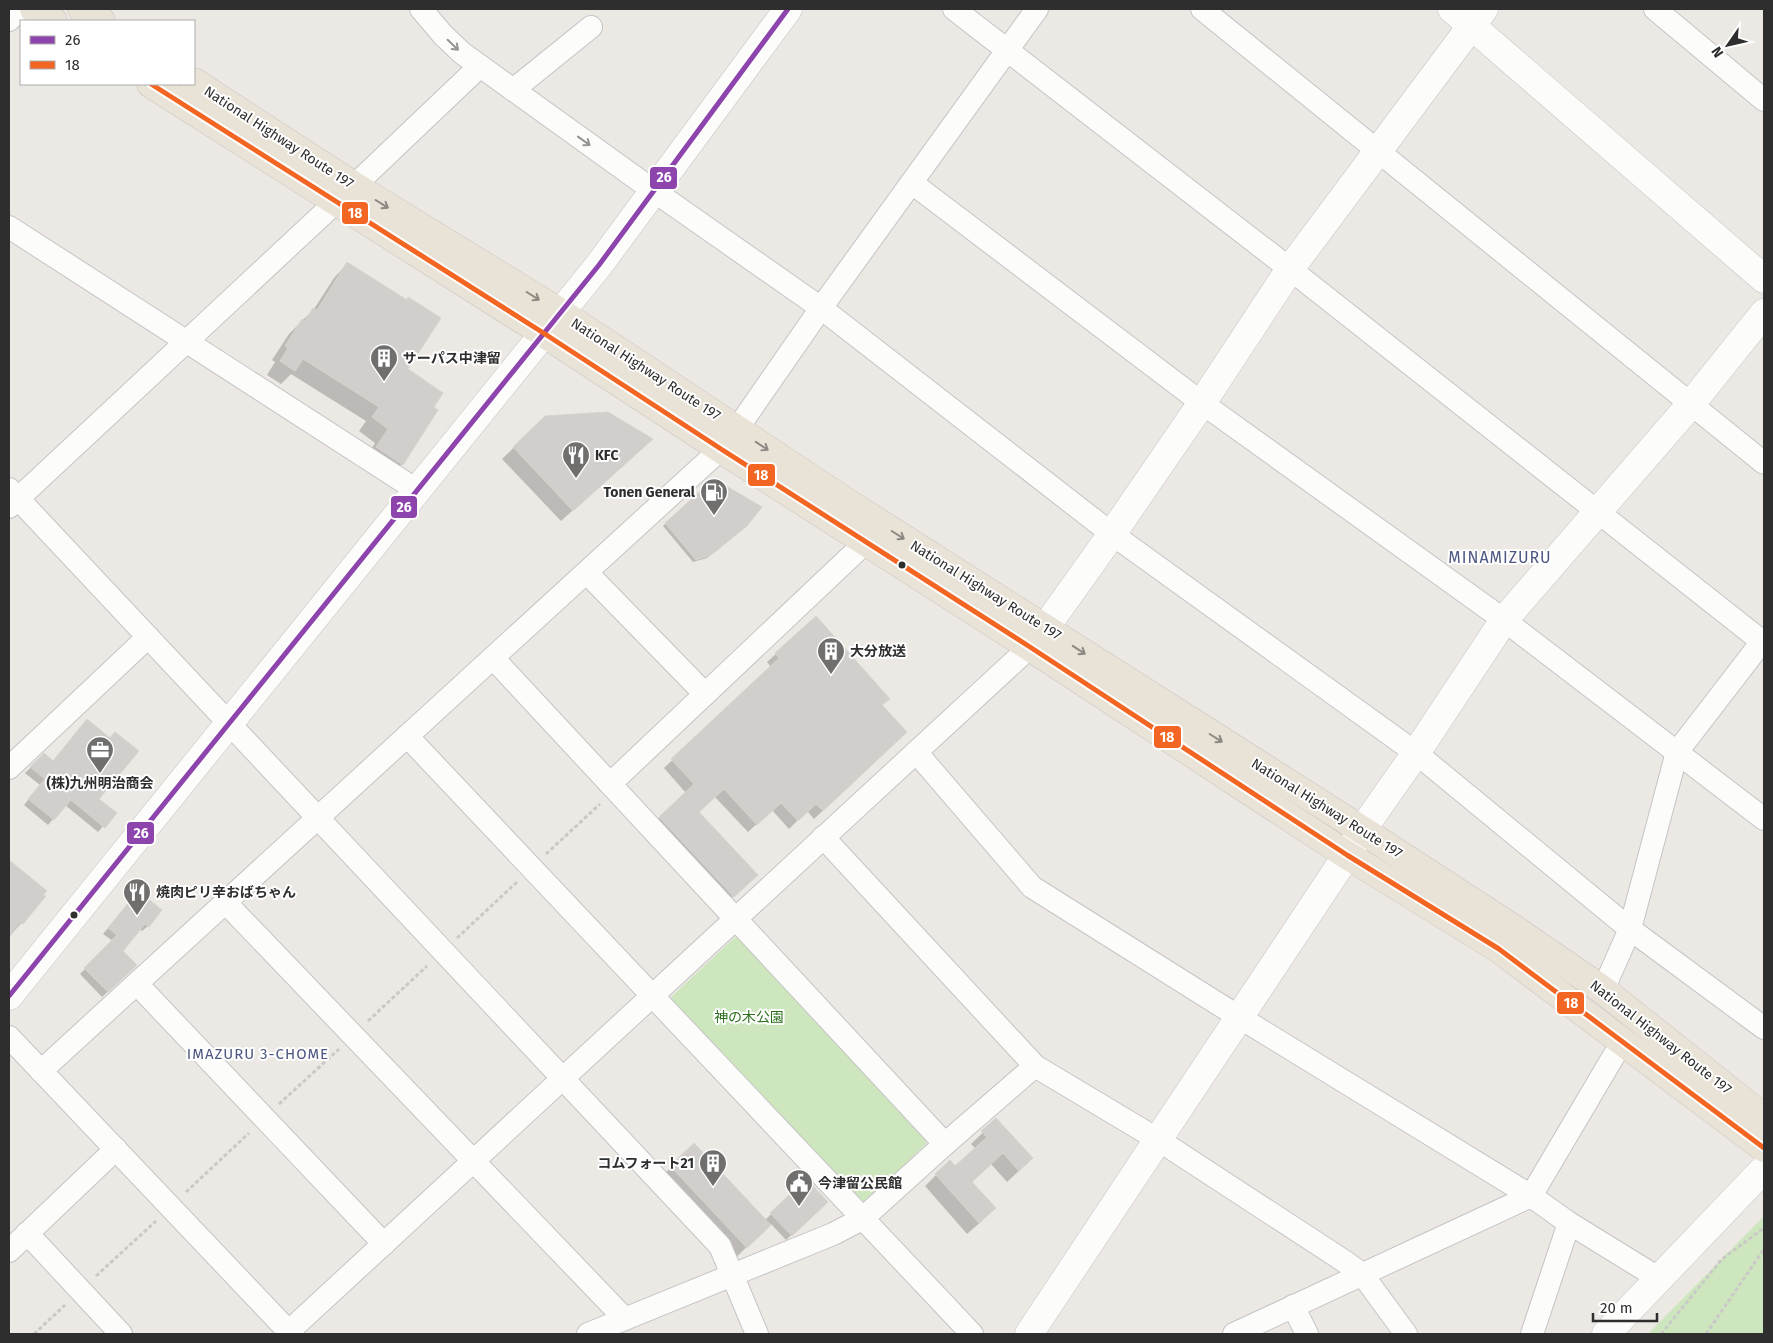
<svg xmlns="http://www.w3.org/2000/svg" width="1773" height="1343" font-family="'Fira Sans','Noto Sans JP',sans-serif">
<style>
.green{fill:#cee6be}
.shadow{fill:#0003}
.building{fill:#d1cecb;stroke:#d7d4d0}
.lines{fill:none;stroke-linecap:round;stroke-linejoin:round}
.minor-casing{stroke:#c5c4c5;stroke-width:24}
.tertiary-casing{stroke:#c5c4c5;stroke-width:29}
.trunk-casing{stroke:#c6c5c4;stroke-width:29}
.path{stroke:#c9c9c8;stroke-width:3;stroke-dasharray:4 2.5;stroke-linecap:butt}
.minor{stroke:#fcfcfb;stroke-width:22}
.tertiary{stroke:#fcfcfb;stroke-width:28}
.trunk{stroke:#e9e2d6;stroke-width:28}
.bus-1-casing{stroke:#fff;stroke-width:9}
.bus-2-casing{stroke:#fff;stroke-width:9}
.bus-1{stroke:#8e44ad;stroke-width:5}
.bus-2{stroke:#f26522;stroke-width:5}
.oneway{stroke:#959594}
.oneway2{stroke:#8c8882}
.bus-dot{fill:#2e2e2e;stroke:#fff;stroke-width:2}
.labels{text-anchor:middle;stroke-width:4;stroke-linejoin:round;paint-order:stroke}
.street-label{font-size:14px;fill:#2e2e2e;stroke:#fff}
.poi-label{font-size:14px;font-weight:bold;fill:#2e2e2e;stroke:#fff;text-anchor:start}
.park-label{font-size:14px;fill:#2c6e1b;stroke:#fff}
.neighbourhood-label{font-size:15px;letter-spacing:1px;fill:#4d5680;stroke:#fff}
.quarter-label{font-size:16px;letter-spacing:1px;fill:#4d5680;stroke:#fff}
.line-badge{stroke:#fff;stroke-width:2}
.badge-label{font-size:14px;text-anchor:middle;font-weight:bold;fill:#fff}
</style>
<rect width="100%" height="100%" fill="#ece8e4"/>
<g class="green">
<path d="M 735,937 L 745,939 L 926,1134 L 926,1144 L 864,1203 L 855,1201 L 670,1006 L 671,997 Z"/>
<path d="M 1764,1216 L 1764,1334 L 1648,1334 Z"/>
</g>
<g class="shadow">
<path d="M 347,264 L 406,370 L 402,464 L 388,478 L 363,462 L 375,443 L 359,431 L 366,421 L 291,374 L 281,384 L 267,375 L 275,362 L 272,360 L 289,334 L 314,309 L 334,278 Z"/>
<path d="M 545,417 L 640,450 L 561,521 L 502,459 Z"/>
<path d="M 714,480 L 742,529 L 707,558 L 693,562 L 663,526 Z"/>
<path d="M 816,618 L 881,706 L 897,741 L 814,819 L 807,811 L 789,829 L 772,810 L 748,832 L 714,796 L 697,812 L 747,883 L 724,905 L 651,826 L 686,793 L 664,768 L 771,667 L 767,662 Z"/>
<path d="M 44,755 L 115,813 L 98,832 L 65,805 L 48,825 L 24,805 L 40,785 L 25,773 Z"/>
<path d="M 9,862 L 45,891 L 41,895 L 44,897 L 9,937 Z"/>
<path d="M 133,898 L 148,926 L 142,931 L 140,929 L 121,951 L 130,971 L 102,997 L 80,974 L 113,941 L 103,934 Z"/>
<path d="M 996,1120 L 1020,1170 L 1007,1182 L 991,1164 L 970,1182 L 983,1220 L 967,1234 L 925,1186 L 936,1175 L 955,1168 L 976,1149 L 971,1144 Z"/>
<path d="M 694,1145 L 765,1220 L 806,1181 L 826,1202 L 786,1240 L 771,1224 L 730,1263 L 654,1184 Z"/>
</g>
<g class="building">
<path d="M 347,262 L 407,300 L 408,297 L 441,318 L 408,369 L 443,393 L 434,407 L 438,410 L 403,465 L 376,447 L 388,429 L 372,417 L 379,407 L 303,359 L 295,371 L 280,361 L 288,348 L 285,346 L 302,319 L 305,321 L 313,308 L 317,310 Z"/>
<path d="M 608,412 L 653,439 L 573,511 L 513,447 L 545,416 Z"/>
<path d="M 714,479 L 762,507 L 747,526 L 711,555 L 696,560 L 665,523 Z"/>
<path d="M 816,616 L 890,699 L 882,705 L 907,732 L 823,811 L 816,804 L 798,821 L 781,803 L 757,825 L 724,789 L 699,812 L 758,875 L 734,897 L 659,817 L 694,784 L 671,759 L 779,658 L 775,653 Z"/>
<path d="M 87,719 L 110,738 L 115,732 L 139,751 L 99,799 L 117,813 L 105,828 L 71,800 L 54,820 L 28,799 L 45,779 L 30,767 L 44,753 L 53,761 Z"/>
<path d="M 9,860 L 47,891 L 43,895 L 46,896 L 23,924 L 20,922 L 9,936 Z"/>
<path d="M 138,891 L 162,910 L 149,927 L 145,924 L 123,951 L 137,965 L 108,992 L 84,968 L 117,935 L 108,928 Z"/>
<path d="M 996,1118 L 1033,1158 L 1019,1171 L 1003,1153 L 972,1182 L 996,1208 L 979,1223 L 935,1174 L 950,1160 L 955,1166 L 987,1137 L 981,1131 Z"/>
<path d="M 694,1143 L 771,1225 L 747,1248 L 670,1166 Z"/>
<path d="M 806,1179 L 828,1202 L 792,1236 L 770,1213 Z"/>
</g>
<g class="lines">
<g class="minor-casing">
<g id="minor">
<path d="M 421,9 L 443,35 L 462,53 L 654,191 L 821,308 L 1112,534 L 1416,753 L 1630,929 L 1764,1028"/>
<path d="M 954,9 L 1290,269 L 1764,643"/>
<path d="M 1202,9 L 1764,463"/>
<path d="M 1655,9 L 1764,100"/>
<path d="M 9,20 L 20,9"/>
<path d="M 513,90 L 591,27"/>
<path d="M 912,183 L 1202,403 L 1504,620 L 1764,819"/>
<path d="M 354,186 L 480,66"/>
<path d="M 9,227 L 418,491"/>
<path d="M 737,429 L 821,308 L 1037,9"/>
<path d="M 9,489 L 720,1246 L 757,1334"/>
<path d="M 9,507 L 336,202"/>
<path d="M 587,573 L 705,694"/>
<path d="M 493,658 L 945,1144"/>
<path d="M 407,736 L 972,1334"/>
<path d="M 916,752 L 1032,887 L 1239,1017 L 1531,1196 L 1569,1223 L 1532,1334"/>
<path d="M 9,768 L 148,637"/>
<path d="M 610,784 L 866,542"/>
<path d="M 823,837 L 1035,1066 L 1157,1139 L 1344,1261 L 1362,1274 L 1406,1334"/>
<path d="M 226,903 L 625,1319"/>
<path d="M 137,984 L 384,1244"/>
<path d="M 1603,990 L 1630,929 L 1677,752 L 1764,639"/>
<path d="M 9,1037 L 291,1334"/>
<path d="M 41,1071 L 721,449"/>
<path d="M 1569,1223 L 1660,1279"/>
<path d="M 27,1233 L 121,1334"/>
<path d="M 9,1251 L 116,1149"/>
<path d="M 1293,1306 L 1307,1334"/>
<path d="M 286,1334 L 1030,647"/>
<path d="M 588,1334 L 833,1234 L 862,1219 L 945,1144 L 1035,1066"/>
<path d="M 1234,1334 L 1531,1196 L 1622,1042"/>
</g>
</g>
<g class="tertiary-casing">
<g id="tertiary">
<path d="M 1452,9 L 1764,279"/>
<path d="M 1030,647 L 1045,628 L 1112,534 L 1202,403 L 1290,269 L 1484,9"/>
<path d="M 9,996 L 599,265 L 788,9"/>
<path d="M 1029,1334 L 1347,855 L 1362,830 L 1416,753 L 1504,620 L 1691,404 L 1764,313"/>
<path d="M 1606,1334 L 1764,1169"/>
</g>
</g>
<g class="trunk-casing">
<g id="trunk">
<path d="M 34,9 L 53,21"/>
<path d="M 82,9 L 101,21"/>
<path d="M 194,82 L 354,186 L 561,313 L 851,505 L 1362,830 L 1514,929 L 1603,990 L 1764,1118"/>
<path d="M 151,84 L 545,334 L 721,449 L 1030,647 L 1347,855 L 1499,949 L 1764,1148"/>
</g>
</g>
<g class="path">
<path d="M 546,854 L 600,804"/>
<path d="M 457,938 L 517,882"/>
<path d="M 368,1021 L 427,966"/>
<path d="M 279,1104 L 339,1049"/>
<path d="M 186,1192 L 249,1133"/>
<path d="M 96,1276 L 156,1221"/>
<path d="M 34,1334 L 65,1305"/>
<path d="M 1661,1334 L 1722,1259 L 1764,1228"/>
<path d="M 1706,1334 L 1764,1249"/>
</g>
<use href="#minor" class="minor"/>
<use href="#tertiary" class="tertiary"/>
<use href="#trunk" class="trunk"/>
<g class="bus-1-casing">
<path id="bus-1" d="M 9,996 L 599,265 L 788,9"/>
</g>
<g class="bus-2-casing">
<path id="bus-2" d="M 151,84 L 545,334 L 721,449 L 1030,647 L 1347,855 L 1499,949 L 1764,1148"/>
</g>
<use href="#bus-1" class="bus-1"/>
<use href="#bus-2" class="bus-2"/>
</g>
<defs><path id="oneway-shaft" d="M-6 0H5M1.5-3L5.5 0L1.5 3" fill="none" stroke-width="1.6" stroke-linecap="round" stroke-linejoin="round" transform="scale(1.25)"/></defs>
<g class="oneway">
<use href="#oneway-shaft" transform="translate(453 45) rotate(44)"/>
<use href="#oneway-shaft" transform="translate(584 141) rotate(36)"/>
</g>
<g class="oneway2">
<use href="#oneway-shaft" transform="translate(382 204) rotate(32)"/>
<use href="#oneway-shaft" transform="translate(533 296) rotate(32)"/>
<use href="#oneway-shaft" transform="translate(762 446) rotate(34)"/>
<use href="#oneway-shaft" transform="translate(898 535) rotate(32)"/>
<use href="#oneway-shaft" transform="translate(1079 650) rotate(33)"/>
<use href="#oneway-shaft" transform="translate(1216 738) rotate(32)"/>
</g>
<defs>
<g id="building-pin" transform="scale(1.4375)"><path d="M0 17L-7.5 6A9.5 9.5 0 1 1 7.5 6Z" fill="#706f6e" stroke="#fff"/><path d="M-4-6H4V6H1V3H-1V6H-4ZM-2.5-4.3h1.7v1.8h-1.7ZM.8-4.3h1.7v1.8H.8ZM-2.5-1h1.7V.8h-1.7ZM.8-1h1.7V.8H.8Z" fill="#fff"/></g>
<g id="restaurant-pin" transform="scale(1.4375)"><path d="M0 17L-7.5 6A9.5 9.5 0 1 1 7.5 6Z" fill="#706f6e" stroke="#fff"/><path d="M-5-6h1v4h1v-4h1v4h1v-4h1v5L-1.5 .5V6h-2V.5L-5-1ZM5-6V6H3V1.5H1.5Q1.5-4 5-6Z" fill="#fff"/></g>
<g id="fuel-pin" transform="scale(1.4375)"><path d="M0 17L-7.5 6A9.5 9.5 0 1 1 7.5 6Z" fill="#706f6e" stroke="#fff"/><path d="M-5.5-6h7V0h2V4h1.3V-2.5L3-4.5l.8-.8L6-3V5H2.5V1h-1V6h-7ZM-4.2-4.7v3.2H.2V-4.7Z" fill="#fff"/></g>
<g id="office-pin" transform="scale(1.4375)"><path d="M0 17L-7.5 6A9.5 9.5 0 1 1 7.5 6Z" fill="#706f6e" stroke="#fff"/><path d="M-6-3h4V-5.5h4V-3h4V5H-6ZM-1-4.5V-3h2v-1.5ZM-6 0V1H6V0Z" fill="#fff"/></g>
<g id="civic-pin" transform="scale(1.4375)"><path d="M0 17L-7.5 6A9.5 9.5 0 1 1 7.5 6Z" fill="#706f6e" stroke="#fff"/><path d="M-.6-6.5H3V-4.5H.6V-3L4-1V1h2V6H-6V1h2V-1L-.6-3ZM-1.2 2.5V6h2.4V2.5Z" fill="#fff"/></g>
</defs>
<g fill-rule="evenodd">
<use href="#building-pin" x="384" y="358"/>
<use href="#restaurant-pin" x="576" y="455"/>
<use href="#fuel-pin" x="714" y="492"/>
<use href="#building-pin" x="831" y="651"/>
<use href="#office-pin" x="100" y="750"/>
<use href="#restaurant-pin" x="137" y="892"/>
<use href="#building-pin" x="713" y="1163"/>
<use href="#civic-pin" x="799" y="1183"/>
</g>
<g class="bus-dot">
<circle cx="902" cy="565" r="4.5"/>
<circle cx="74" cy="915" r="4.5"/>
</g>
<g class="labels">
<g class="street-label">
<text transform="translate(279 137) rotate(33)" y="5">National Highway Route 197</text>
<text transform="translate(646 369) rotate(33)" y="5">National Highway Route 197</text>
<text transform="translate(986 590) rotate(32)" y="5">National Highway Route 197</text>
<text transform="translate(1327 808) rotate(32)" y="5">National Highway Route 197</text>
<text transform="translate(1661 1037) rotate(38)" y="5">National Highway Route 197</text>
</g>
<g class="poi-label">
<text x="403" y="363">サーパス中津留</text>
<text x="595" y="460">KFC</text>
<text x="695" y="497" text-anchor="end">Tonen General</text>
<text x="850" y="656">大分放送</text>
<text x="100" y="788" text-anchor="middle">(株)九州明治商会</text>
<text x="156" y="897">焼肉ピリ辛おばちゃん</text>
<text x="694" y="1168" text-anchor="end">コムフォート21</text>
<text x="818" y="1188">今津留公民館</text>
</g>
<g class="park-label">
<text x="749" y="1022">神の木公園</text>
</g>
<g class="neighbourhood-label">
<text x="258" y="1059">IMAZURU 3-CHOME</text>
</g>
<g class="quarter-label">
<text x="1500" y="563">MINAMIZURU</text>
</g>
</g>
<g class="line-badge">
<rect x="649" y="166" width="29" height="24" rx="5" fill="#8e44ad"/>
<rect x="341" y="201" width="28" height="24" rx="5" fill="#f26522"/>
<rect x="747" y="463" width="29" height="24" rx="5" fill="#f26522"/>
<rect x="390" y="495" width="28" height="24" rx="5" fill="#8e44ad"/>
<rect x="1153" y="725" width="29" height="24" rx="5" fill="#f26522"/>
<rect x="126" y="821" width="29" height="24" rx="5" fill="#8e44ad"/>
<rect x="1556" y="991" width="29" height="24" rx="5" fill="#f26522"/>
</g>
<g class="badge-label">
<text x="664" y="182">26</text>
<text x="355" y="218">18</text>
<text x="761" y="480">18</text>
<text x="404" y="512">26</text>
<text x="1167" y="742">18</text>
<text x="141" y="838">26</text>
<text x="1571" y="1008">18</text>
</g>
<rect width="1773" height="1343" fill="none" stroke="#2e2e2e" stroke-width="20"/>
<rect x="20" y="20" width="175" height="65" fill="#ffffff" stroke="#ababab"/>
<rect x="30" y="36" width="25" height="8" fill="#8e44ad" stroke="#ababab"/>
<text x="65" y="45" font-size="15" fill="#2e2e2e">26</text>
<rect x="30" y="61" width="25" height="8" fill="#f26522" stroke="#ababab"/>
<text x="65" y="70" font-size="15" fill="#2e2e2e">18</text>
<g transform="translate(1728 45) rotate(236)" stroke="#ffffff" stroke-width="4" paint-order="stroke">
<path d="M0-4L9 19L0 12L-9 19Z" fill="#2e2e2e"/>
<text y="-8" font-size="14" font-weight="bold" text-anchor="middle" fill="#2e2e2e">N</text>
</g>
<path d="M1593 1313v8h64v-8" fill="none" stroke="#2e2e2e" stroke-width="2.5"/>
<text x="1600" y="1313" font-size="15" fill="#2e2e2e" stroke="#ffffff" stroke-width="4" paint-order="stroke">20 m</text>
</svg>
